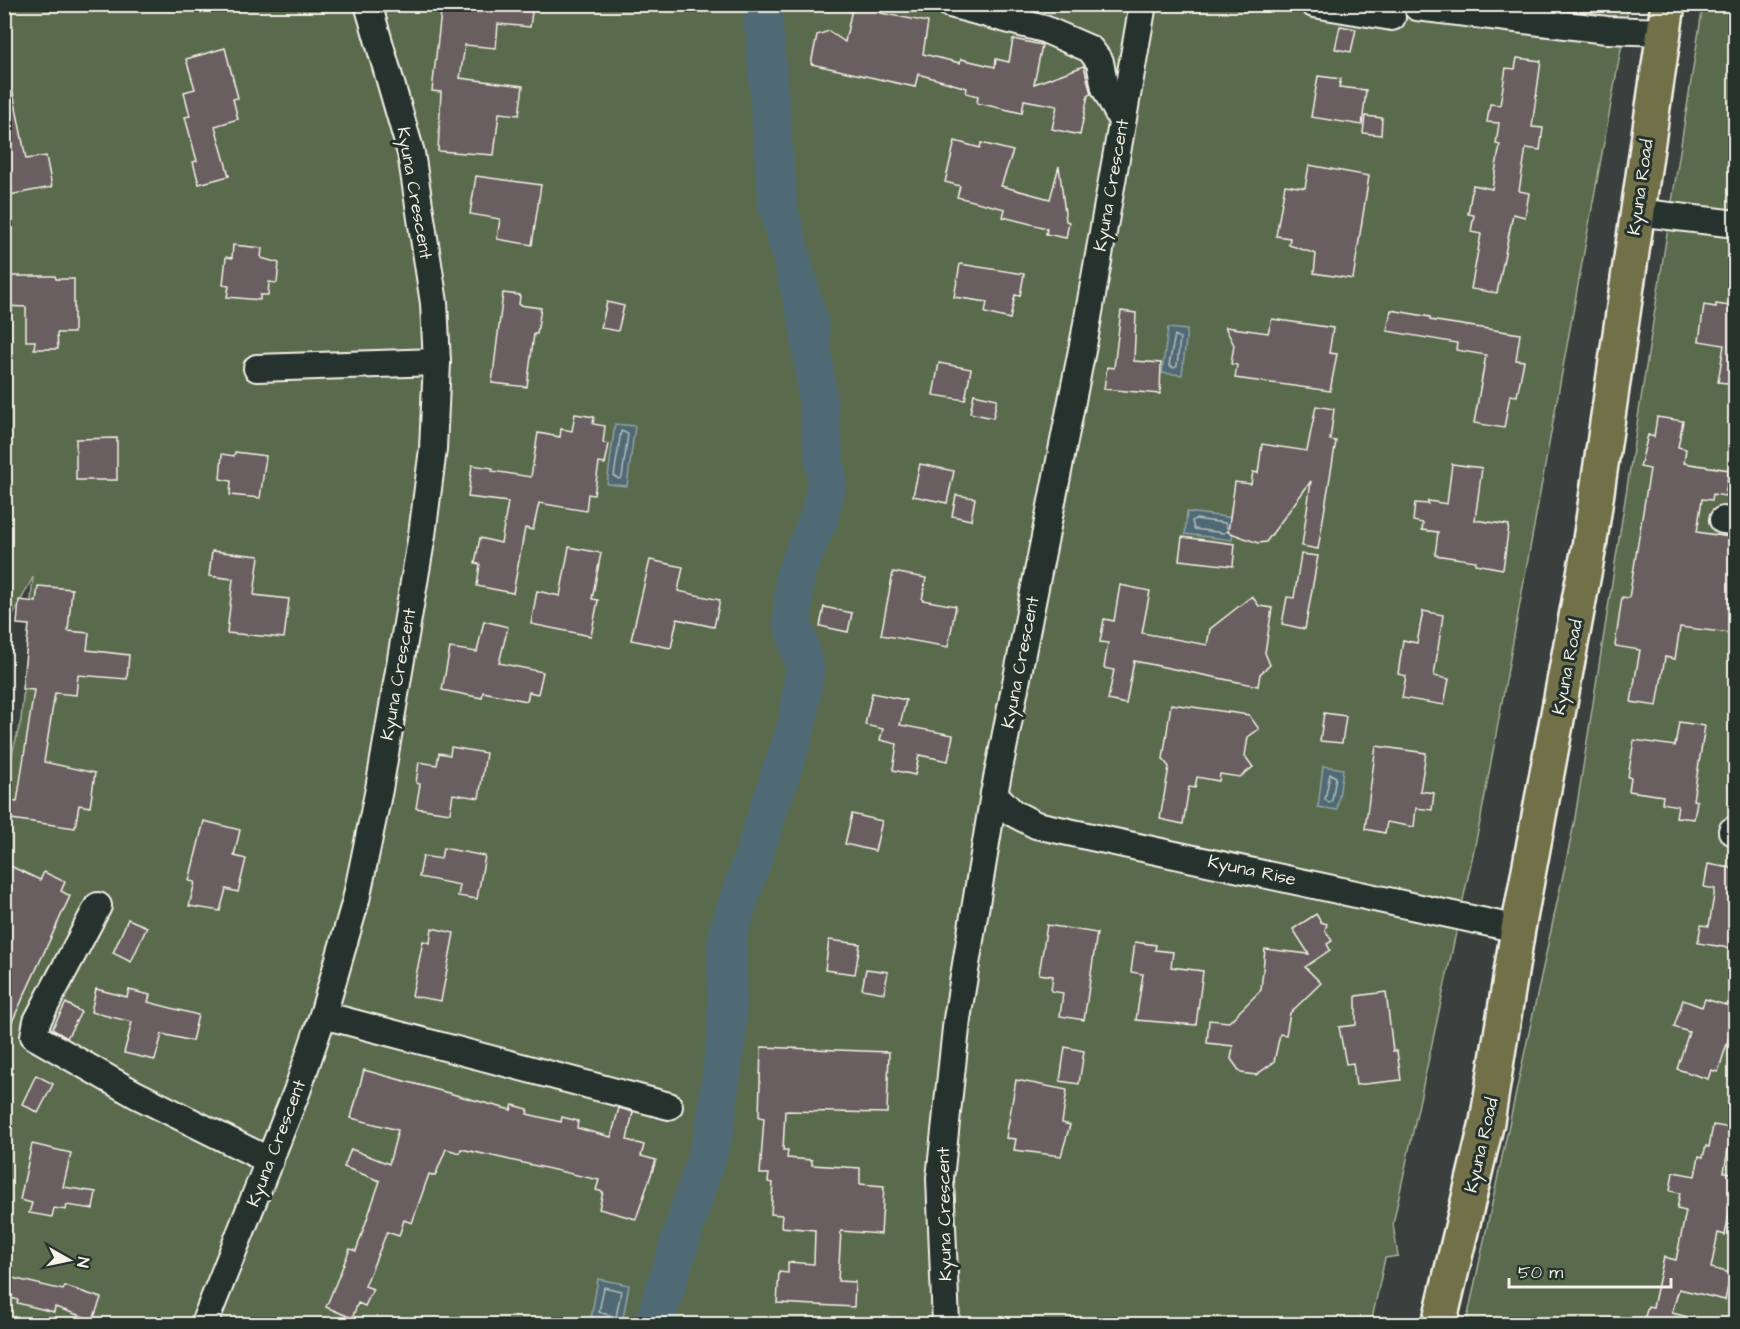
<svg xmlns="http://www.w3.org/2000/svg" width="1740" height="1329" font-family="'Architects Daughter',sans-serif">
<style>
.green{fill:#5a6b4e;stroke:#a7ae9b;stroke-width:1.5}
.water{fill:#506b75;stroke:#92a1a3;stroke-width:1.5}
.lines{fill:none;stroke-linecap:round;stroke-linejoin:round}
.shore{stroke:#b2bbba;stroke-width:1.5}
.river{stroke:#506b75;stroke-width:39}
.building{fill:#6a5e61;stroke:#f4f1e8;stroke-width:1.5}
.minor-casing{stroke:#f4f1e8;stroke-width:30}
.major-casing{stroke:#f4f1e8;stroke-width:38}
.minor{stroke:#26332d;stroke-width:26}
.major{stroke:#71704a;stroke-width:33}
.labels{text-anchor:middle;stroke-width:6;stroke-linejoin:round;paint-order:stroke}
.street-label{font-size:18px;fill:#f4f1e8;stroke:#26332d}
</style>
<rect width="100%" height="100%" fill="#3a403d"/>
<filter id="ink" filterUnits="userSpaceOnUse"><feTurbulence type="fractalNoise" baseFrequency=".0167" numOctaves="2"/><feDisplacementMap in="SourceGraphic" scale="12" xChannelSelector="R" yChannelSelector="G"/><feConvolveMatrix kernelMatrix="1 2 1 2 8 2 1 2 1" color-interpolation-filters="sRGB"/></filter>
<g filter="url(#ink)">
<g class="green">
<path d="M 5,5 L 1629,5 L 1481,817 L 1393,1224 L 1398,1256 L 1385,1258 L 1371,1324 L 5,1324 L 4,785 L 21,720 L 33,577 L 5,631 Z"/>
<path d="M 1703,5 L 1735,5 L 1735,1324 L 1466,1324 L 1574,824 Z"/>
</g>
<g class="water">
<path d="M 1168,328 L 1187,330 L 1182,375 L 1162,373 Z"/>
<path d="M 615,424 L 635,426 L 627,486 L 607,484 Z"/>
<path d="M 1187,512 L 1234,518 L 1232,540 L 1185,534 Z"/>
<path d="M 1323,766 L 1343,769 L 1337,810 L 1318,807 Z"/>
<path d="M 598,1279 L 629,1285 L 622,1324 L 591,1318 Z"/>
</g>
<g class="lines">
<g class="shore">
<path d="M 1175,335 L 1180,338 L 1177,366 L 1174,368 L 1169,365 Z"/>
<path d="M 621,431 L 628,434 L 622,477 L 619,479 L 614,476 Z"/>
<path d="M 1227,531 L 1224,533 L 1194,529 L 1192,521 L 1195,519 L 1225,523 L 1227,528"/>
<path d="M 1330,774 L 1336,777 L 1332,800 L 1329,803 L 1325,799 Z"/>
<path d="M 604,1287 L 621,1291 L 616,1317 L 599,1312 Z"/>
</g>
<path class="river" d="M 654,1324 L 714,1133 L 727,1029 L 727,936 L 797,724 L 805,668 L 792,620 L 795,574 L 819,518 L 827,483 L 809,324 L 778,207 L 762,4"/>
</g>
<g class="building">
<path d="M 442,4 L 533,4 L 530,27 L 498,24 L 496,48 L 465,45 L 460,78 L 523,86 L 519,115 L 499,113 L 494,155 L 438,151 L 441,92 L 432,91 Z"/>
<path d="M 853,4 L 882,4 L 880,13 L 928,22 L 923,54 L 960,63 L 961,59 L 995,67 L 996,59 L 1009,62 L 1013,39 L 1042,45 L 1034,84 L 1084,66 L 1091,94 L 1088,95 L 1080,135 L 1052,129 L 1057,106 L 1024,100 L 1022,113 L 977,103 L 978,96 L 966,93 L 967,88 L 918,74 L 915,87 L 811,64 L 817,35 L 829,31 L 845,42 Z"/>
<path d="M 1340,26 L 1356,29 L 1351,52 L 1335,49 Z"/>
<path d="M 225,48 L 238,98 L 233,99 L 238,119 L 215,126 L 229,176 L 199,184 L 193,162 L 197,161 L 185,117 L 190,116 L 184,92 L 195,89 L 186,59 Z"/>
<path d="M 1517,58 L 1541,61 L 1532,127 L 1543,128 L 1540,150 L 1526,148 L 1519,191 L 1529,193 L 1525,217 L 1513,214 L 1497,293 L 1471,289 L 1481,234 L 1471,232 L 1474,215 L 1468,214 L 1473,185 L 1492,189 L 1500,145 L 1496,144 L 1499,123 L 1487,122 L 1490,104 L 1500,105 L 1506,68 L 1515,69 Z"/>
<path d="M 1318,76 L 1341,79 L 1339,87 L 1366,90 L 1362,125 L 1311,117 Z"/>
<path d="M 4,92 L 13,92 L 26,159 L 46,156 L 52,187 L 4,196 Z"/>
<path d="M 1365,116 L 1382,118 L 1381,135 L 1363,133 Z"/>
<path d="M 955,141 L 980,148 L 981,143 L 1013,151 L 1001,186 L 1050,199 L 1059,166 L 1066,221 L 1069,222 L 1066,238 L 1046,234 L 1047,228 L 1003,217 L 1005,209 L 957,197 L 960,186 L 945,182 Z"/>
<path d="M 1309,165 L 1369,176 L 1353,279 L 1314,273 L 1316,254 L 1289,245 L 1290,238 L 1276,236 L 1285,185 L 1305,188 Z"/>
<path d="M 476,176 L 541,185 L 532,245 L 497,239 L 500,219 L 470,214 Z"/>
<path d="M 233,245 L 262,248 L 261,258 L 279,263 L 277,283 L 269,282 L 268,295 L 260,295 L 260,300 L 227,297 L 229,286 L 223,285 L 226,257 L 232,258 Z"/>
<path d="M 960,264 L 1024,274 L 1020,296 L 1015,295 L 1010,319 L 985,313 L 987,302 L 954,297 Z"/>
<path d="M 4,276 L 55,276 L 56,279 L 74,279 L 74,333 L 57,333 L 58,349 L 34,349 L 35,341 L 26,341 L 26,307 L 4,306 Z"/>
<path d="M 503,293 L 520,295 L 519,305 L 541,308 L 537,334 L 534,334 L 527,387 L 492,383 Z"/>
<path d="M 607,302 L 624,306 L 618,331 L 601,328 Z"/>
<path d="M 1716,304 L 1736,307 L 1736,384 L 1718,382 L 1724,345 L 1699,341 L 1704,305 L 1716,307 Z"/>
<path d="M 1391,310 L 1430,317 L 1430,320 L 1520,334 L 1516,360 L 1524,361 L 1517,396 L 1510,395 L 1504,428 L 1474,423 L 1486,355 L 1456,350 L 1457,343 L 1387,331 Z"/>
<path d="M 1121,311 L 1136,313 L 1134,361 L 1161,363 L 1160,394 L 1104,389 L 1107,367 L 1114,368 Z"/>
<path d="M 1272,319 L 1333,328 L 1329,353 L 1337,354 L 1330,391 L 1235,378 L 1237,365 L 1231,364 L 1234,345 L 1225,327 L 1268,333 Z"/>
<path d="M 939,363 L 971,369 L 965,400 L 933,395 Z"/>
<path d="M 974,394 L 997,399 L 993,418 L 970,413 Z"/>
<path d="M 1316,406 L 1334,409 L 1330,440 L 1336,441 L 1318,549 L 1302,546 L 1311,481 L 1266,542 L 1258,543 L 1228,532 L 1235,482 L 1251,484 L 1253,472 L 1258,473 L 1262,444 L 1307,451 Z"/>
<path d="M 575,414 L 594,417 L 593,424 L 605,426 L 603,443 L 609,444 L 605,464 L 599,463 L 594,495 L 588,494 L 586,511 L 539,503 L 533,530 L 525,528 L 513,593 L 477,586 L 480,564 L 475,563 L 480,538 L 501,543 L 508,502 L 468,497 L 472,465 L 493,468 L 492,471 L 531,477 L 538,433 L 560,437 L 561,429 L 572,431 Z"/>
<path d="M 1657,417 L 1683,421 L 1678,447 L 1686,449 L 1684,463 L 1729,470 L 1725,496 L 1713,494 L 1712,500 L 1702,499 L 1697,532 L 1736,538 L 1734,624 L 1731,624 L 1730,633 L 1680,627 L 1675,659 L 1665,657 L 1657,706 L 1631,702 L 1640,650 L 1615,646 L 1622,597 L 1629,598 L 1650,469 L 1640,467 L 1648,435 L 1654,437 Z"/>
<path d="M 117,438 L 117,480 L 76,480 L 76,439 Z"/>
<path d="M 235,452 L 266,456 L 260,498 L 230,495 L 231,481 L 220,479 L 222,454 L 234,456 Z"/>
<path d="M 920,464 L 954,471 L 947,503 L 913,496 Z"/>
<path d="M 1452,464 L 1482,468 L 1475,520 L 1509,525 L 1503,569 L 1475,564 L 1476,561 L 1435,555 L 1438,532 L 1422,530 L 1423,523 L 1413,521 L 1415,503 L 1428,504 L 1428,501 L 1447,504 Z"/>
<path d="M 956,495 L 975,498 L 971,520 L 952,516 Z"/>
<path d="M 1182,537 L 1235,544 L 1233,566 L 1179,560 Z"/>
<path d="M 569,547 L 601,553 L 592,599 L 598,600 L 591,636 L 531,624 L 537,591 L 560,596 Z"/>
<path d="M 212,551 L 259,556 L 254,595 L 289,599 L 284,638 L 227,633 L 233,579 L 209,576 Z"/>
<path d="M 1301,554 L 1318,556 L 1305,629 L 1282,624 L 1287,597 L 1294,598 Z"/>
<path d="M 650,560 L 683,567 L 678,591 L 720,600 L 714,627 L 677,619 L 671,648 L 631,640 Z"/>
<path d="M 893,572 L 926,578 L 922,600 L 956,606 L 948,647 L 881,635 Z"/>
<path d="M 1120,585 L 1150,591 L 1142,633 L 1207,645 L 1210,629 L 1252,596 L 1259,606 L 1272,608 L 1265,653 L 1270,665 L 1260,674 L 1258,686 L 1134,661 L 1126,704 L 1108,700 L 1114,670 L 1104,668 L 1108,643 L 1100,642 L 1104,619 L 1114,621 Z"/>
<path d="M 38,586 L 72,589 L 68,631 L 89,633 L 87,650 L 129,655 L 127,679 L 78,675 L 76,695 L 55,693 L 44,762 L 95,773 L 90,807 L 79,805 L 75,828 L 4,818 L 4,800 L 17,802 L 34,690 L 22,689 L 29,625 L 17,624 L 19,600 L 36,602 Z"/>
<path d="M 824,607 L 852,613 L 848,632 L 820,626 Z"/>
<path d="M 1423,611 L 1443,615 L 1434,676 L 1449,679 L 1444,705 L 1402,698 L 1406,676 L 1398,674 L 1403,640 L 1417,643 Z"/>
<path d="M 484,621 L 508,627 L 499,663 L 543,672 L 538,694 L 529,692 L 527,701 L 483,692 L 482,698 L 442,690 L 450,648 L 477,652 Z"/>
<path d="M 872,693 L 906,700 L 900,725 L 953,735 L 948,761 L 919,755 L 915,775 L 893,770 L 897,744 L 880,740 L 883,729 L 865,725 Z"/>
<path d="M 1171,704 L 1249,715 L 1259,729 L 1248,737 L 1245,756 L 1253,767 L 1240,777 L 1220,774 L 1219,781 L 1197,777 L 1195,788 L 1189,787 L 1183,824 L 1160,819 L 1169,767 L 1163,759 Z"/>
<path d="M 1324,713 L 1346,716 L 1342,743 L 1320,741 Z"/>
<path d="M 1679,722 L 1705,726 L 1693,800 L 1697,801 L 1694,819 L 1676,817 L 1678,806 L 1662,803 L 1663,796 L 1629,791 L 1631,778 L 1628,777 L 1634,740 L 1675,746 Z"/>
<path d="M 1376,746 L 1426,753 L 1420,791 L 1434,793 L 1432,810 L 1416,808 L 1414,827 L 1387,822 L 1385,833 L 1365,829 Z"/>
<path d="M 451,747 L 486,753 L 479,798 L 453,794 L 450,813 L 416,808 L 420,784 L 416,783 L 419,762 L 437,765 L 439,753 L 450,755 Z"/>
<path d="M 852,814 L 882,821 L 875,851 L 845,844 Z"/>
<path d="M 204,821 L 240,830 L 234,856 L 246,859 L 238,892 L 226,889 L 220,911 L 189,906 L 195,882 L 189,881 Z"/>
<path d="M 443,848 L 485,856 L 477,899 L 458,896 L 460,885 L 419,877 L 423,856 L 441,859 Z"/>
<path d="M 4,863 L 40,880 L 44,872 L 65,882 L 61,891 L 70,896 L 5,1037 Z"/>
<path d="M 1708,864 L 1736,869 L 1736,949 L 1698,943 L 1701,925 L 1709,926 L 1715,889 L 1704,887 Z"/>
<path d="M 1316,914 L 1321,922 L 1327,924 L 1325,930 L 1332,941 L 1327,944 L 1330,950 L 1305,967 L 1321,983 L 1290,1013 L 1286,1035 L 1280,1034 L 1274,1062 L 1256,1075 L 1241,1073 L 1231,1059 L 1233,1046 L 1207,1043 L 1209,1020 L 1229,1022 L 1261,990 L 1265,949 L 1309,954 L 1293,929 Z"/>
<path d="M 128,919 L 147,927 L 131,962 L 113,953 Z"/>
<path d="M 1047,925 L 1097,933 L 1084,1020 L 1060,1016 L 1063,993 L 1051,991 L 1053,976 L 1039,974 Z"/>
<path d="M 432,928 L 454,933 L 441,1001 L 412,996 L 423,941 L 430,943 Z"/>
<path d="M 829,940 L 860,944 L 855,974 L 825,970 Z"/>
<path d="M 1135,942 L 1156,945 L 1155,950 L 1173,952 L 1171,967 L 1203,971 L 1196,1025 L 1136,1020 L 1143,974 L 1131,972 Z"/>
<path d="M 866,969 L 888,972 L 884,993 L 862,989 Z"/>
<path d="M 96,989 L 127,997 L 129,990 L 150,995 L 148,1002 L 198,1015 L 192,1041 L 162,1034 L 155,1060 L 124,1053 L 132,1022 L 91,1012 Z"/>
<path d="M 1386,992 L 1393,1051 L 1397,1051 L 1401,1080 L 1356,1085 L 1353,1063 L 1346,1064 L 1339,1027 L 1356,1025 L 1356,996 Z"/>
<path d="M 1705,999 L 1736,1008 L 1736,1036 L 1730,1034 L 1718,1072 L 1711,1070 L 1708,1079 L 1677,1069 L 1689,1032 L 1674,1027 L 1683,1000 L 1702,1007 Z"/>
<path d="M 66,1003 L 81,1012 L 67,1038 L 52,1029 Z"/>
<path d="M 761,1047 L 889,1052 L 887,1113 L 785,1111 L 783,1150 L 788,1150 L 787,1158 L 812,1160 L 812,1165 L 860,1168 L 860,1184 L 884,1186 L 881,1234 L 841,1231 L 838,1281 L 855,1282 L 854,1307 L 777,1303 L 779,1272 L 788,1273 L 788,1262 L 814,1264 L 815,1230 L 781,1227 L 782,1215 L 771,1214 L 773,1183 L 768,1182 L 769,1174 L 760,1174 L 764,1118 L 759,1117 Z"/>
<path d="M 1065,1047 L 1084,1051 L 1079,1084 L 1060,1081 Z"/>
<path d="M 364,1070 L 511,1110 L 513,1105 L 528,1109 L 527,1114 L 561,1122 L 562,1117 L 578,1121 L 577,1128 L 611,1137 L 619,1108 L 633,1112 L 627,1140 L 644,1145 L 641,1156 L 656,1160 L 636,1219 L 599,1209 L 603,1192 L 596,1190 L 599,1180 L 461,1149 L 460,1153 L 446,1149 L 435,1176 L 429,1174 L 412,1223 L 404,1220 L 399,1236 L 387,1232 L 365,1286 L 373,1289 L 365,1306 L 358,1303 L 352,1318 L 326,1307 L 350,1249 L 356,1251 L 380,1181 L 344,1167 L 351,1149 L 389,1164 L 398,1130 L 351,1118 Z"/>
<path d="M 36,1075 L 53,1084 L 38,1113 L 22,1104 Z"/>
<path d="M 1016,1080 L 1067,1090 L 1062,1123 L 1070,1125 L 1061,1156 L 1014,1150 L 1016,1139 L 1006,1138 Z"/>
<path d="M 1713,1125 L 1732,1128 L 1724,1172 L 1736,1174 L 1736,1210 L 1730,1209 L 1725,1235 L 1718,1233 L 1711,1268 L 1731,1273 L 1725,1300 L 1679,1289 L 1672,1313 L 1696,1319 L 1695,1324 L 1643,1324 L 1648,1306 L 1653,1307 L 1664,1257 L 1676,1260 L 1686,1211 L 1677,1209 L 1680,1193 L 1670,1191 L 1673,1172 L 1695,1176 L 1699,1156 L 1703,1157 L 1706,1146 L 1709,1147 Z"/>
<path d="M 32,1144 L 71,1153 L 63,1187 L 96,1192 L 93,1209 L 67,1205 L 66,1210 L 54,1208 L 52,1217 L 29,1213 L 32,1203 L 20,1200 Z"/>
<path d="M 4,1276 L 63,1290 L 65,1286 L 101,1298 L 93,1320 L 55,1307 L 54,1312 L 17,1303 L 18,1300 L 4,1296 Z"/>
</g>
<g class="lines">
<g class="minor-casing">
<g id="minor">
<path d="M 950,4 L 1044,29 L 1090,49 L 1100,62 L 1105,88 L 1122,121"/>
<path d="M 1314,4 L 1392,17"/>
<path d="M 1417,7 L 1607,30 L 1663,32"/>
<path d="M 1636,212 L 1736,224"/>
<path d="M 257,368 L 437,362"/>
<path d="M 1723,520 L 1736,522"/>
<path d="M 994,794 L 1013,813 L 1036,825 L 1518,929"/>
<path d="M 1732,831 L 1736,832"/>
<path d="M 98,906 L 37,1021 L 34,1036 L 135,1094 L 270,1161"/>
<path d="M 323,1015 L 669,1106"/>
<path d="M 204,1324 L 297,1091 L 323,1015 L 356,900 L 379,789 L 422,535 L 433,449 L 437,362 L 434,303 L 411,153 L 368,4"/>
<path d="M 946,1324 L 940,1178 L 957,1019 L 994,794 L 1085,335 L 1143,4"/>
</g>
</g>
<g class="major-casing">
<path id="major" d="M 1439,1324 L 1487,1122 L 1518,929 L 1589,547 L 1668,4"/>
</g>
<use href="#minor" class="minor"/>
<use href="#major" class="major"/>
</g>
</g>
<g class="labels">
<g class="street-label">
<text transform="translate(1111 185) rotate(-80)" y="6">Kyuna Crescent</text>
<text transform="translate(1640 187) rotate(-82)" y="6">Kyuna Road</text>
<text transform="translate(415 193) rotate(80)" y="6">Kyuna Crescent</text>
<text transform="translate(1020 662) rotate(-79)" y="6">Kyuna Crescent</text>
<text transform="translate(1567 667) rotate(-79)" y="6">Kyuna Road</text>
<text transform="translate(398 674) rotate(-80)" y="6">Kyuna Crescent</text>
<text transform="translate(1252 870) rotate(12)" y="6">Kyuna Rise</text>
<text transform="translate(276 1143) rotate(-69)" y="6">Kyuna Crescent</text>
<text transform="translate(1481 1145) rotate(-77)" y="6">Kyuna Road</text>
<text transform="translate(944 1214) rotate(-91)" y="6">Kyuna Crescent</text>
</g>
</g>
<rect width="1740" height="1329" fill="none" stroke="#26332d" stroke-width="24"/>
<rect x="12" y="12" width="1716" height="1305" fill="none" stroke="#f4f1e8" stroke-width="2" filter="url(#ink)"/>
<g transform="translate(69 1260) rotate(99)" stroke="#26332d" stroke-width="4.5" paint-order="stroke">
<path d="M0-4.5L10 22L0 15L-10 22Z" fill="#f4f1e8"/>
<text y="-9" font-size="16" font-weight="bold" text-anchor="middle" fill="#f4f1e8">N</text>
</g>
<path d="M1509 1278v9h162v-9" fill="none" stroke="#f4f1e8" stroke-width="3"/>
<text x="1518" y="1278" font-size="18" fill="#f4f1e8" stroke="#26332d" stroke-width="4.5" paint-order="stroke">50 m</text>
</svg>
